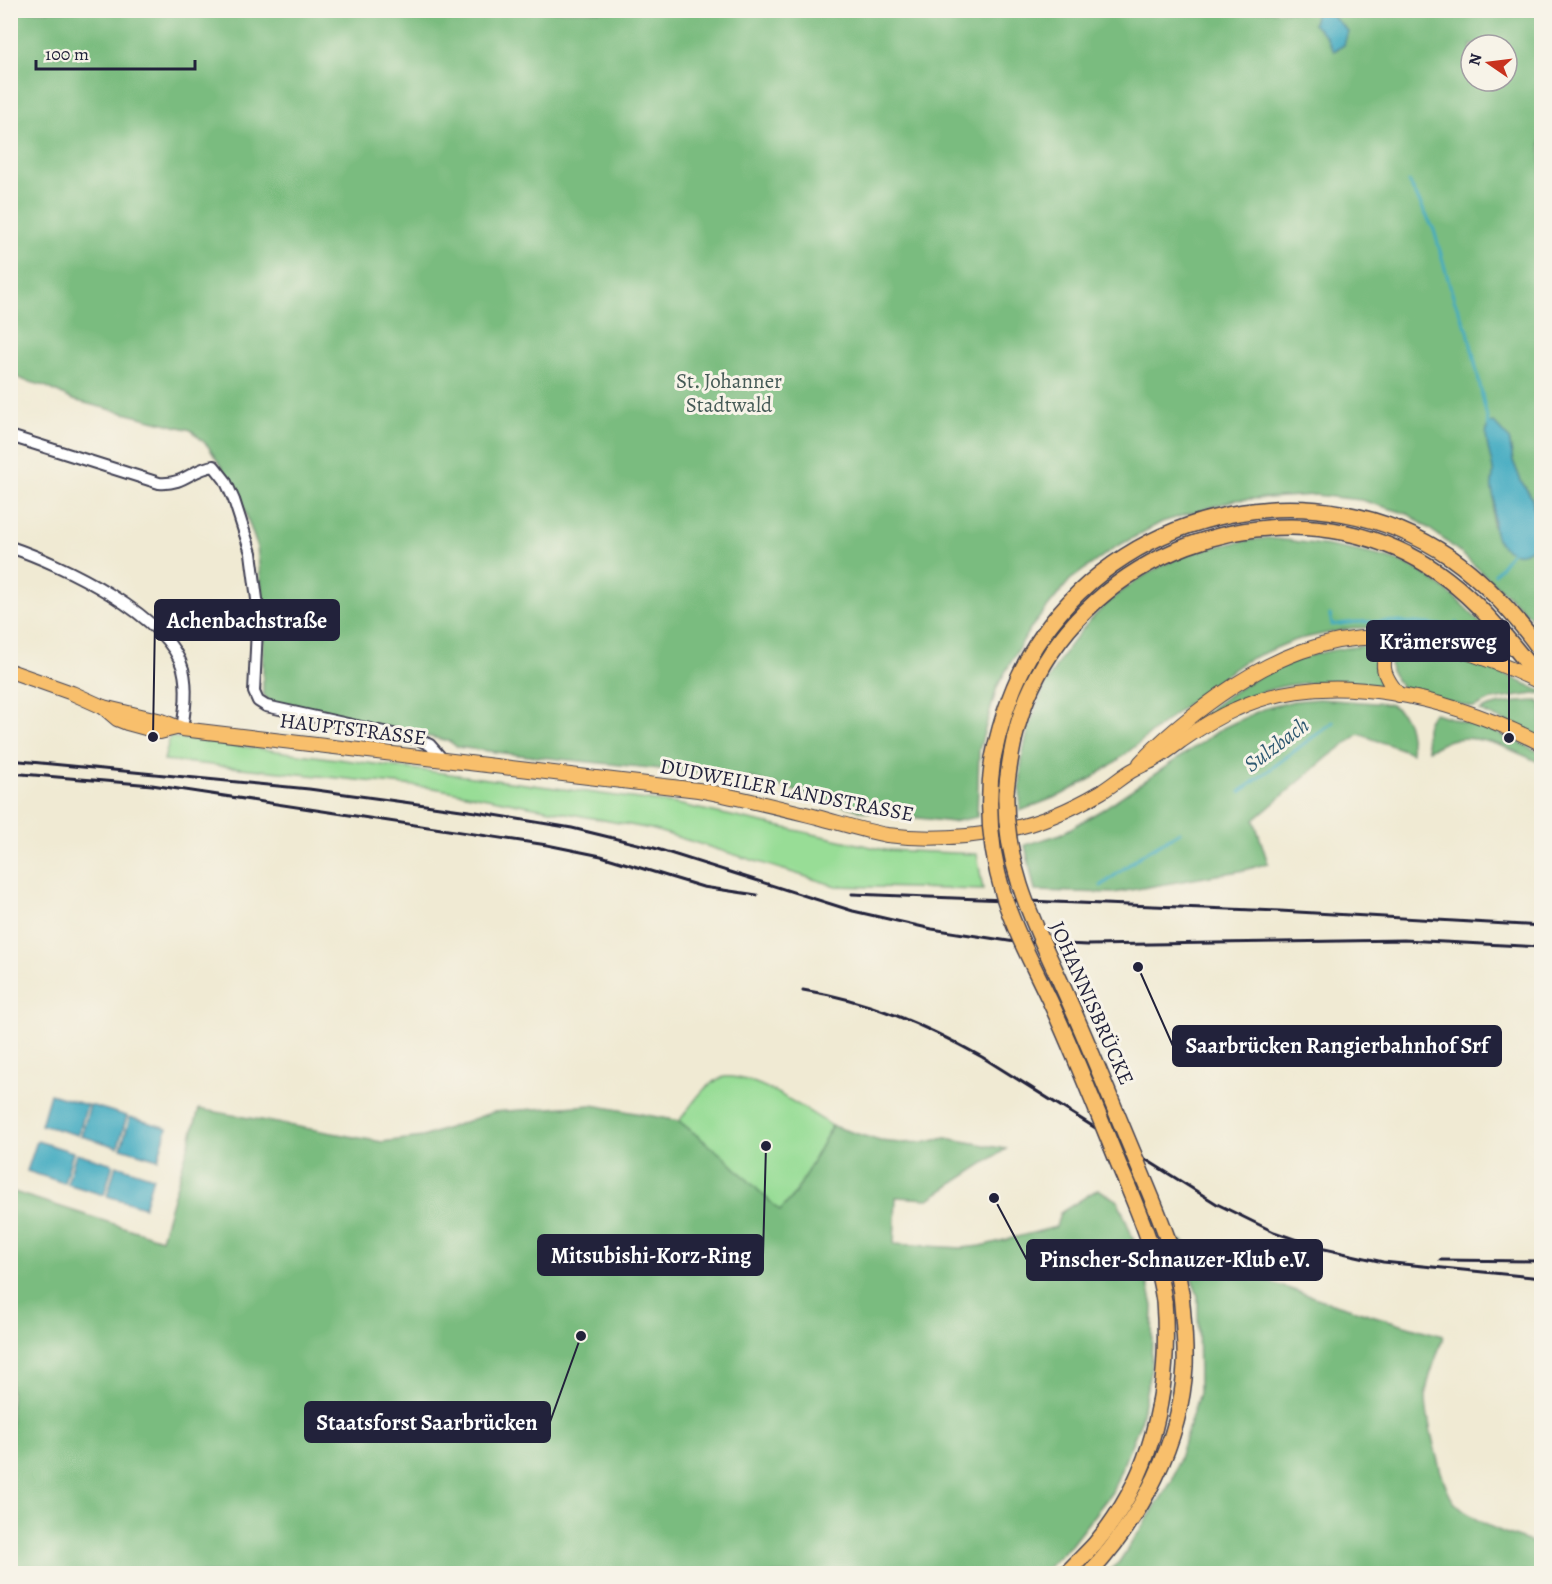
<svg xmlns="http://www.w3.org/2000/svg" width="1552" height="1584" font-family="Alegreya,serif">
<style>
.green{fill:#98dd96;stroke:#5d8068;stroke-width:1.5}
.forest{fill:#7abc7f;stroke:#4e6f5d;stroke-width:1.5;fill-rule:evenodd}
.water{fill:#42abc1;stroke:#32667e;stroke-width:1.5}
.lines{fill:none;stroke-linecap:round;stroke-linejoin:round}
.stream{stroke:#42abc1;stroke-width:3}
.minor-casing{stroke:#414052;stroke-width:14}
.major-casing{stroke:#414052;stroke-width:16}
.highway-casing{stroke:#414052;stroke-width:18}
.minor{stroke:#fff;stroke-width:10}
.major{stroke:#f8bf6c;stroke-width:14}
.highway{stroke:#f8bf6c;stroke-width:15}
.rail{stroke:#22223b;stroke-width:3}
.highway-bridge-casing{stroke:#414052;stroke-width:18;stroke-linecap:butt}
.highway-bridge{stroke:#f8bf6c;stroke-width:15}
.labels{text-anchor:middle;stroke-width:6;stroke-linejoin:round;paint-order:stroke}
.park-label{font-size:21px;fill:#455a56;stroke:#f7f3e8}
.street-label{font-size:21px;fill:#22223b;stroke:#f7f3e8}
.water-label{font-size:22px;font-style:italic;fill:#2f5971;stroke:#f7f3e8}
.leader{fill:none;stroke:#22223b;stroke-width:2}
.callout-dot{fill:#22223b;stroke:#f7f3e8;stroke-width:2}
.callout{fill:#22223b;stroke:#22223b;stroke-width:2}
.callout-label{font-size:22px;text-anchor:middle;font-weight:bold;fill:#fff}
</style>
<rect width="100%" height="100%" fill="#f7f3e8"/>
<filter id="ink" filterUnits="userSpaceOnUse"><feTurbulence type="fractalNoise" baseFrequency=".0167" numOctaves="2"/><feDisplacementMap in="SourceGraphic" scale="12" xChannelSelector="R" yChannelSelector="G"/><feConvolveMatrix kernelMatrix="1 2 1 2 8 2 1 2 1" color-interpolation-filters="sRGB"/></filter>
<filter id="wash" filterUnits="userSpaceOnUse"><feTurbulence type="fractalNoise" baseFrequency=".008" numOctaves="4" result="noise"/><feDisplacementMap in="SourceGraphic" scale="24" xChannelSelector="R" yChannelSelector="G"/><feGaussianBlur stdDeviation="1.35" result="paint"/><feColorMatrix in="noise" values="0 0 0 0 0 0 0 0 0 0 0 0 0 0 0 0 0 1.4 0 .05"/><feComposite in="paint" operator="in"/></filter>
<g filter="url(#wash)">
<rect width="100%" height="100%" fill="#f0ead3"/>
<g class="green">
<path d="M 170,737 L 677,804 L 885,850 L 977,854 L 983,890 L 836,886 L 651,829 L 434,788 L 164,760 Z"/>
<path d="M 724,1077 C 754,1074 807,1110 832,1126 L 795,1194 L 780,1212 L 724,1157 L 679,1121 C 693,1104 702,1085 724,1077 Z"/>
</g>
<g class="forest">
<path d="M 10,11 L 1541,11 L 1541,631 L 1529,615 L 1462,554 L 1438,535 L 1408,514 L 1361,500 L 1315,495 L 1235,500 L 1162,522 L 1114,548 L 1070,580 L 1029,630 L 997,687 L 979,750 L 977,817 L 952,822 L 862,811 L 752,778 L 519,755 L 457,747 L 449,741 L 271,703 L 263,694 L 263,603 L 257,546 L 239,494 L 208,446 L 191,430 L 73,400 L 45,386 L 23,380 L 11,374 ZM 1471,45 L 1507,45 L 1507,81 L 1471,81 ZM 1509,439 L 1513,461 L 1521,481 L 1532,498 L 1535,511 L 1516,553 L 1505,547 L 1492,524 L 1494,499 L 1492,485 L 1494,473 L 1491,458 Z"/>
<path d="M 1268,538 C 1309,543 1351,548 1391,559 C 1436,571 1482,623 1510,657 L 1449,635 L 1404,627 L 1352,628 L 1295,640 L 1245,661 L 1207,688 L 1118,760 L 1092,778 L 1061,795 L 1020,811 C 1021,791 1019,768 1024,748 C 1041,670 1091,602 1163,565 C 1195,549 1232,542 1268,538 Z"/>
<path d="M 1384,645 C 1375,658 1375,671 1381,686 C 1353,685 1325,681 1297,684 C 1259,688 1225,709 1193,727 L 1191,724 C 1208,712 1225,696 1243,686 C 1288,658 1332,646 1384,645 Z"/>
<path d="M 1405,647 C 1453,648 1499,672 1541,691 L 1541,693 L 1491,700 L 1474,708 L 1404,689 L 1396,680 L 1391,672 L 1390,661 L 1396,651 Z"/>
<path d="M 1319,699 L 1389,704 C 1411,715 1409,731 1412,753 L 1359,734 L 1328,757 L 1254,820 L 1268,863 L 1245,870 L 1114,893 L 1035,891 L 1025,845 L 1061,834 L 1100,811 L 1223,728 L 1263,709 L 1294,701 Z"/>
<path d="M 1538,701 L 1541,705 L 1541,737 L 1480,711 C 1497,702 1520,702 1538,701 Z"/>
<path d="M 1435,713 L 1504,735 L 1505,740 L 1513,743 L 1517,741 L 1541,753 L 1541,763 C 1515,752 1480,732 1450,740 C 1442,743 1435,747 1428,750 C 1426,737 1422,721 1435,713 Z"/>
<path d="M 592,1105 L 679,1121 L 724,1157 L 780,1211 L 795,1194 L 832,1126 L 880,1141 L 900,1143 L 926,1142 L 946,1138 L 1006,1149 L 929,1199 L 896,1197 L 894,1244 L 961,1248 L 981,1246 L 1056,1227 L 1060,1213 L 1098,1189 L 1118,1201 L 1143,1263 L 1153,1306 L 1151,1367 L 1140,1423 L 1112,1492 L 1071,1545 L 1041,1574 L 11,1573 L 11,1191 L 161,1239 L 199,1109 L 382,1142 L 423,1137 L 493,1112 Z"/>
<path d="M 1178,1239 C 1226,1268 1279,1286 1332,1303 C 1369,1314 1406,1326 1443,1336 C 1439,1351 1427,1379 1426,1393 C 1425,1413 1442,1491 1456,1504 C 1476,1524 1510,1536 1538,1544 L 1541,1530 L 1541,1573 L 1106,1573 L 1119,1562 L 1172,1481 L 1199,1393 L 1198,1296 Z"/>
</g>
<g class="water">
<path d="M 1316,11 L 1327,11 L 1348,31 L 1344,45 L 1334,51 L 1325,35 L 1313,24 Z"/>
<path d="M 1494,423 L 1509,439 L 1513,461 L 1521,481 L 1532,498 L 1539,539 C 1534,547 1527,555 1516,553 C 1487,547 1495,518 1494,498 C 1493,493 1491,488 1492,484 C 1492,479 1494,475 1493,470 C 1491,454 1483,440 1488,424 Z"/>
<path d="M 50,1094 L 87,1105 L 78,1135 L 41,1125 Z"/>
<path d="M 90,1105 L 127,1116 L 118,1147 L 81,1136 Z"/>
<path d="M 130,1117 L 167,1128 L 158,1159 L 121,1148 Z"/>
<path d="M 37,1141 L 73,1152 L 64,1183 L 27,1171 Z"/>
<path d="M 76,1153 L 113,1164 L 104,1195 L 67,1184 Z"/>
<path d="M 116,1165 L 153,1177 L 144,1207 L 107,1196 Z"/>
</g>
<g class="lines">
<g class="stream">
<path d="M 1409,182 L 1434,230 L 1454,300 L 1468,331 L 1489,427"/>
<path d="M 1495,574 L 1514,549"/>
<path d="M 1330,615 L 1332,625 C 1372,619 1407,622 1447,626 L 1452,626 L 1457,623"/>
<path d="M 1240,792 L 1333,722"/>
<path d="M 1101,886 L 1143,854 L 1180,832"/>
</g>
</g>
</g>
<g filter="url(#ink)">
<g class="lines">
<g class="minor-casing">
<g id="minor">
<path d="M 10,436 L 159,483 C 185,485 191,469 214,466 L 225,480 L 234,500 L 251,553 L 258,607 L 254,692 L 258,701 L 266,706 L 420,740 L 430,745 L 444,761"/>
<path d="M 10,547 C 61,564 168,615 183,669 C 188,689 185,710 182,729"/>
</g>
</g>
<g class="major-casing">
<g id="major">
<path d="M 10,671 L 72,693 L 103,707 L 117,719 L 127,723 L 160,732 L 176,728"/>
<path d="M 1399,695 C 1378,670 1378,657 1404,638"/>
<path d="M 103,707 L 162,721 L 182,729 L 698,790 C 738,797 777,807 817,817 C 840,823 864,831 887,835 C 927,840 966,838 1005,830 C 1038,824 1072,809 1101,792 C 1113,785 1123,775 1135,769 C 1141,765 1149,763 1155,759 C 1164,754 1173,747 1181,741 C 1198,729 1217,717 1236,709 C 1330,665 1454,699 1542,744"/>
<path d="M 1140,763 C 1164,737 1192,715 1220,695 C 1334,615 1421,625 1542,683"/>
</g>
</g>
<g class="highway-casing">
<g id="highway">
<path d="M 993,758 C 1002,714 1016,673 1042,636 C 1131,506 1319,468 1450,557 C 1487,583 1516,616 1542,652"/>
<path d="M 1006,792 C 1010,756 1016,720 1032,687 C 1094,554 1262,490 1397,549 C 1459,576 1501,629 1542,682"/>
<path d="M 1066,1574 C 1075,1564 1086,1554 1095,1544 C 1154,1474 1171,1390 1164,1301"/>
<path d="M 1089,1574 C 1141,1518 1181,1443 1185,1366 C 1186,1342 1183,1317 1181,1293"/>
</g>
</g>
<use href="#minor" class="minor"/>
<use href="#major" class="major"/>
<use href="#highway" class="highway"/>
<g class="rail">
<path d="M 10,760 L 309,789 L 476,812 L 572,828 L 654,848 L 853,911 L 932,929 L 1015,942 L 1088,945 L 1404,940 L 1542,947"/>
<path d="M 10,773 L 152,785 L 547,845 L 601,856 L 703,887 L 757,895"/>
<path d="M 852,894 L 1280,911 L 1542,926"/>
<path d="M 803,990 C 868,1000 925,1025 982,1057 L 1217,1204 L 1274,1232 L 1320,1248 L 1383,1262 L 1542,1278"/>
<path d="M 1440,1260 L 1542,1261"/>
</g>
<g class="highway-bridge-casing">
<g id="highway-bridge">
<path d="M 993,758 C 986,804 990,851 1004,897 C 1015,932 1034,967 1050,1001 C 1074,1053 1095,1106 1117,1160 C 1136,1206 1157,1252 1164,1301"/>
<path d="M 1006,792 C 1004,864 1032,920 1061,983 C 1087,1040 1110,1098 1134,1155 C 1152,1200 1174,1245 1181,1293"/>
</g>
</g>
<use href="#highway-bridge" class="highway-bridge"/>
</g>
</g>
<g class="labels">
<g class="park-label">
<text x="729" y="388">St. Johanner<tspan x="729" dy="24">Stadtwald</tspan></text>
</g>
<g class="street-label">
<text transform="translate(353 729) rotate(7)" y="7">HAUPTSTRASSE</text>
<text transform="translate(787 790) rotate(11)" y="7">DUDWEILER LANDSTRASSE</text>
<text transform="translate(1092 1003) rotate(66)" y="7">JOHANNISBRÜCKE</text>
</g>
<g class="water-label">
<text transform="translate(1276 744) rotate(-37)" y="8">Sulzbach</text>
</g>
</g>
<path class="leader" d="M153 737L155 620M1509 738L1509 641M1138 967L1173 1046M766 1146L763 1255M994 1198L1027 1260M581 1336L550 1422"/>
<g class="callout-dot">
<circle cx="153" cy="737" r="6"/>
<circle cx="1509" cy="738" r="6"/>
<circle cx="1138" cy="967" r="6"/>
<circle cx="766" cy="1146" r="6"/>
<circle cx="994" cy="1198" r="6"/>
<circle cx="581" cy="1336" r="6"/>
</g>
<g class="callout">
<rect x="155" y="600" width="184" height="40" rx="6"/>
<rect x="1367" y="621" width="142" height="40" rx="6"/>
<rect x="1173" y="1026" width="328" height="40" rx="6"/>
<rect x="538" y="1235" width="225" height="40" rx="6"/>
<rect x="1027" y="1240" width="295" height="40" rx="6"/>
<rect x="305" y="1402" width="245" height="40" rx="6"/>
</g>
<g class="callout-label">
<text x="247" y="628">Achenbachstraße</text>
<text x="1438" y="649">Krämersweg</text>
<text x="1337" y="1053">Saarbrücken Rangierbahnhof Srf</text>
<text x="651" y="1263">Mitsubishi-Korz-Ring</text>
<text x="1175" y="1267">Pinscher-Schnauzer-Klub e.V.</text>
<text x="427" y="1430">Staatsforst Saarbrücken</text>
</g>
<rect width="1552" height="1584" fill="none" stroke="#f7f3e8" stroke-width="36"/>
<g transform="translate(1489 63) rotate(284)"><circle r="28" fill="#f7f3e8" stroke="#a29fa3" stroke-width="1.5"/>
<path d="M0-4.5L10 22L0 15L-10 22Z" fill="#c8321e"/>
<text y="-9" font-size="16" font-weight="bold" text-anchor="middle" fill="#22223b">N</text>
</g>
<path d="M36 60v9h159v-9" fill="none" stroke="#22223b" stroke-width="3"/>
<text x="45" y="60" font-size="18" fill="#22223b" stroke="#f7f3e8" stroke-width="4.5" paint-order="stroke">100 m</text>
</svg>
